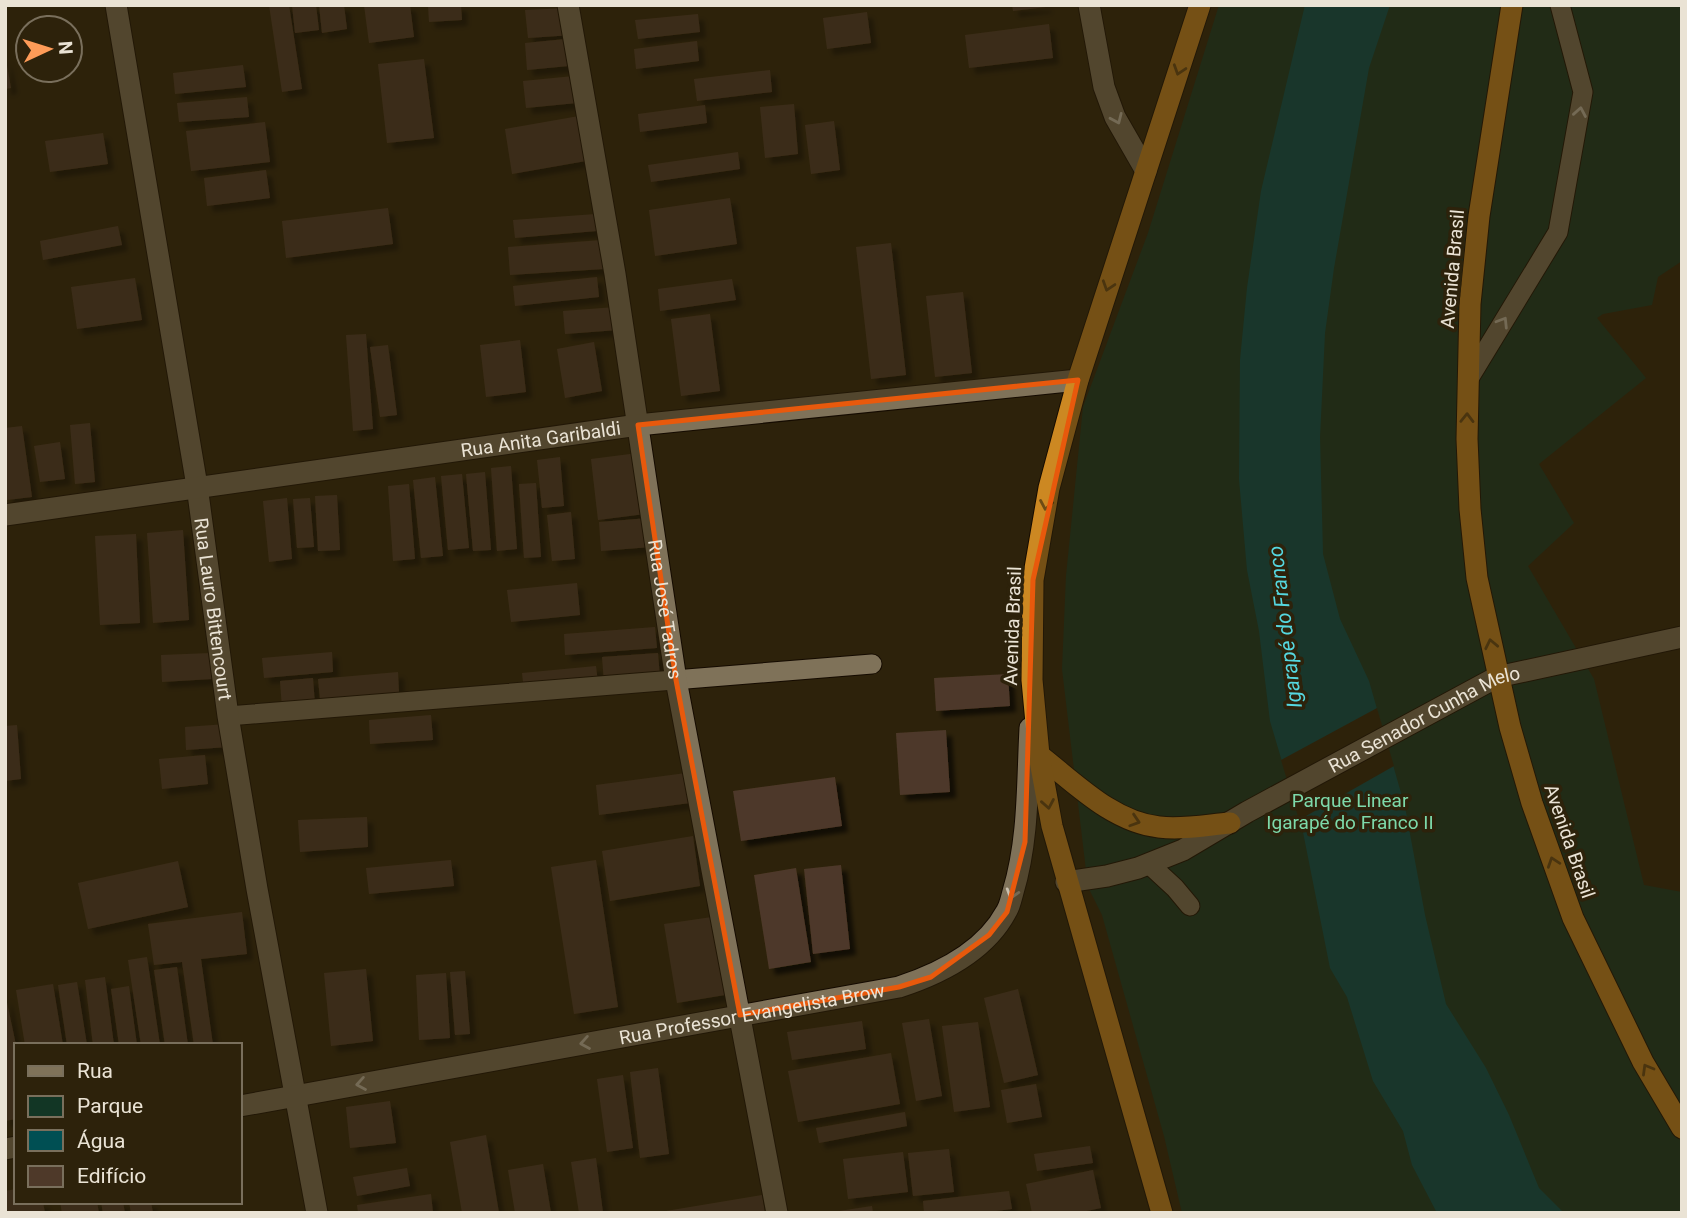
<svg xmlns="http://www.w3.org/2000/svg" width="1687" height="1218" font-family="Roboto,sans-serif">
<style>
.green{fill:#123625}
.water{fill:#004f53}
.pier{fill:#2d220b}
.building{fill:#4e3929;filter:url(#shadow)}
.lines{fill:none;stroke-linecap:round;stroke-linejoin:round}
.lane-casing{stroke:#150b00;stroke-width:21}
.street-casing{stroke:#150b00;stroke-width:23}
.highway-casing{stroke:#150b00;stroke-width:23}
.lane{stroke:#7f7259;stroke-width:19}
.street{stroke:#7f7259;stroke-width:21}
.highway{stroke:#c82;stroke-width:21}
.oneway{stroke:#6d4b14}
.oneway2{stroke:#cac1b0}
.marked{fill:none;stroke:#e8590c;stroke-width:5;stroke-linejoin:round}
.labels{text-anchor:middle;stroke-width:7;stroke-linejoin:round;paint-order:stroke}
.street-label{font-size:19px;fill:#eae3d5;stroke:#2d220b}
.park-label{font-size:19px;fill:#7dd9aa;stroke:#2d220b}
.water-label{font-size:21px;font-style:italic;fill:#55d7df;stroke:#2d220b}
</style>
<defs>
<filter id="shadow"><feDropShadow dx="6" dy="6" stdDeviation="2" flood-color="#0009"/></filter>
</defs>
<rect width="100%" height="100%" fill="#2d220b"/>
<path class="green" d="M 1219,5 L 1682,5 L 1682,261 L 1658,277 L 1652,305 L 1603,314 L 1597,318 L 1646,378 L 1539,464 L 1574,523 L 1528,566 L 1594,679 L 1644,885 L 1682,892 L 1682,1213 L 1182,1213 L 1164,1136 L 1102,915 L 1088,887 L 1062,669 L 1066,576 L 1083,407 L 1148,233 Z"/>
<path class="water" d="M 1305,5 L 1390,5 L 1369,68 L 1334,268 L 1325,333 L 1320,437 L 1323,554 L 1340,619 L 1369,681 L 1405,807 L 1425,915 L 1446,1004 L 1486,1068 L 1509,1115 L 1539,1188 L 1564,1213 L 1437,1213 L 1412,1165 L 1403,1131 L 1373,1081 L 1347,997 L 1330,968 L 1303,832 L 1270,721 L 1259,631 L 1247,570 L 1239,479 L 1240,360 L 1247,288 L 1261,191 Z"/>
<path class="pier" d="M 1377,708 L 1394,766 L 1299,820 L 1281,760 Z"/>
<g class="building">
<path d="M 269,5 L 289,5 L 302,89 L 282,92 Z"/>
<path d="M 292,5 L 316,5 L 319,30 L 295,33 Z"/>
<path d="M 319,5 L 344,5 L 347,29 L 322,33 Z"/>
<path d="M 364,5 L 410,5 L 414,37 L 369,43 Z"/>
<path d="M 428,5 L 461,5 L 462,20 L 429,22 Z"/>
<path d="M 1012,5 L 1046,5 L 1046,7 L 1013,11 Z"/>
<path d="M 568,8 L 573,35 L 528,38 L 525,10 Z"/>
<path d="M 867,12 L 871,43 L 827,49 L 823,18 Z"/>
<path d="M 698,14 L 700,32 L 638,39 L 635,20 Z"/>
<path d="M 1049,24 L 1053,58 L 969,68 L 965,35 Z"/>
<path d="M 576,38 L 579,65 L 527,70 L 525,43 Z"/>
<path d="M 697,41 L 699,61 L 636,69 L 634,49 Z"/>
<path d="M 5,55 L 11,88 L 5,89 Z"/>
<path d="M 424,59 L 434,138 L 387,143 L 378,64 Z"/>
<path d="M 243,65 L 246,87 L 175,94 L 173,73 Z"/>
<path d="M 770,70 L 772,92 L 697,101 L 694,79 Z"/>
<path d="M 574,76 L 577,103 L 526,108 L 523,81 Z"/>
<path d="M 247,97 L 249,117 L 179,122 L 177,103 Z"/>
<path d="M 794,104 L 798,154 L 765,158 L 760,107 Z"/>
<path d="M 705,105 L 707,123 L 640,132 L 638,114 Z"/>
<path d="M 579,116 L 586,161 L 512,174 L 505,129 Z"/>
<path d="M 834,121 L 840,170 L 811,174 L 805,125 Z"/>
<path d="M 265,122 L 270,162 L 191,171 L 186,131 Z"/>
<path d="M 103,133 L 108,164 L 50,172 L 45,141 Z"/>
<path d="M 738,152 L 740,169 L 651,182 L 648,165 Z"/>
<path d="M 266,170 L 270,198 L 207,206 L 204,178 Z"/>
<path d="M 730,198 L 737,244 L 655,256 L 649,210 Z"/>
<path d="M 388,208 L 393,244 L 286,258 L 282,221 Z"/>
<path d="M 596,214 L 597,231 L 515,238 L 513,220 Z"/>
<path d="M 118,226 L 122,245 L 43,260 L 40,241 Z"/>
<path d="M 602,240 L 604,269 L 510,275 L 508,247 Z"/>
<path d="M 891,243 L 906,375 L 871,379 L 856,247 Z"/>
<path d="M 597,277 L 599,297 L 515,306 L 513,286 Z"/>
<path d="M 135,278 L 142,320 L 77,329 L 71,287 Z"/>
<path d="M 732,279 L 736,300 L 660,311 L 658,289 Z"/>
<path d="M 963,292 L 972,373 L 935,377 L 926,296 Z"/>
<path d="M 616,307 L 618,330 L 565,334 L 563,311 Z"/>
<path d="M 710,314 L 720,391 L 681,396 L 671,319 Z"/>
<path d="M 366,334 L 373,429 L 353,431 L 346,335 Z"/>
<path d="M 520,340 L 526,392 L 486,397 L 480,345 Z"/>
<path d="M 594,342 L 602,391 L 565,398 L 557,349 Z"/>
<path d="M 388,345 L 397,415 L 380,417 L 370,347 Z"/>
<path d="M 90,423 L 95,482 L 75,484 L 70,425 Z"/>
<path d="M 22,426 L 32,497 L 7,500 L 5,428 Z"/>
<path d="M 60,442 L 65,479 L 40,482 L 34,446 Z"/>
<path d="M 638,453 L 645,514 L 598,520 L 591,459 Z"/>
<path d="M 560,457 L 564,506 L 542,508 L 537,460 Z"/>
<path d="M 511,466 L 517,549 L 497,551 L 491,468 Z"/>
<path d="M 485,472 L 491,550 L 473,551 L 466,474 Z"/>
<path d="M 462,474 L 469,548 L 448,550 L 441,476 Z"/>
<path d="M 435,477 L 443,556 L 421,558 L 413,480 Z"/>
<path d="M 536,483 L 541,557 L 524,558 L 519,484 Z"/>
<path d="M 409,484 L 415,559 L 393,561 L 388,486 Z"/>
<path d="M 337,495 L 340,550 L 318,551 L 315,496 Z"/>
<path d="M 287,498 L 292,559 L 269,562 L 263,501 Z"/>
<path d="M 310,498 L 314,547 L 297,548 L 293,499 Z"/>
<path d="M 571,512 L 575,559 L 552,561 L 547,515 Z"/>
<path d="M 649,518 L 651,547 L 601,551 L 599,522 Z"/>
<path d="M 183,530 L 189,620 L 153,623 L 147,533 Z"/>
<path d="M 136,534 L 140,623 L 100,625 L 95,536 Z"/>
<path d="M 577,583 L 580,615 L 511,622 L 507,590 Z"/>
<path d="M 655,627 L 657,648 L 565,655 L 564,634 Z"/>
<path d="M 332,652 L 333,672 L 264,678 L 262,658 Z"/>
<path d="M 211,653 L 212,679 L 162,682 L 161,655 Z"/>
<path d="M 658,653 L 660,678 L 604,682 L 602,657 Z"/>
<path d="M 596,666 L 598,683 L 524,691 L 522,673 Z"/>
<path d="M 398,672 L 399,693 L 320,699 L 318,679 Z"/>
<path d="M 1008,674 L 1010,706 L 936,711 L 934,678 Z"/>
<path d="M 313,678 L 315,705 L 282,708 L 280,681 Z"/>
<path d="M 431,715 L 433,740 L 370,744 L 369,720 Z"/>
<path d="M 227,724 L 228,747 L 186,750 L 185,727 Z"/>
<path d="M 17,725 L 21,779 L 5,781 L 5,726 Z"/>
<path d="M 946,730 L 950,792 L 900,795 L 896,733 Z"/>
<path d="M 205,755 L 208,784 L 162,789 L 159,759 Z"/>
<path d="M 686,773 L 690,803 L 599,815 L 596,785 Z"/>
<path d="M 835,777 L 842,826 L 741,841 L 733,791 Z"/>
<path d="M 367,817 L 368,847 L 300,852 L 298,820 Z"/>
<path d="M 693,836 L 700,886 L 610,901 L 602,851 Z"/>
<path d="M 451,860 L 454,886 L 369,894 L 366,868 Z"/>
<path d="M 596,860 L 618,1007 L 574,1014 L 551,867 Z"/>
<path d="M 178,861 L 188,907 L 88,929 L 78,883 Z"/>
<path d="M 841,865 L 850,949 L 813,954 L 804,869 Z"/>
<path d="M 796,868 L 811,962 L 769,969 L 754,875 Z"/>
<path d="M 242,912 L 247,954 L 201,959 L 213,1045 L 194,1045 L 182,962 L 154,965 L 148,924 Z"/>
<path d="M 712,917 L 725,995 L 677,1003 L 664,924 Z"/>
<path d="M 147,957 L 160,1045 L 141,1045 L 128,960 Z"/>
<path d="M 177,967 L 188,1045 L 165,1045 L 154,970 Z"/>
<path d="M 366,969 L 373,1041 L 331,1046 L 324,973 Z"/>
<path d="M 465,971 L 470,1034 L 455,1035 L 450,972 Z"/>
<path d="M 446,973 L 450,1038 L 419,1040 L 416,975 Z"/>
<path d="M 105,977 L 114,1045 L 93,1045 L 85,980 Z"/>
<path d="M 77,982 L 87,1045 L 67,1045 L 58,985 Z"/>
<path d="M 53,984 L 63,1045 L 25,1045 L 16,990 Z"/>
<path d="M 129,986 L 137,1045 L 119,1045 L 111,989 Z"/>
<path d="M 1018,989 L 1038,1075 L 1004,1083 L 984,998 Z"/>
<path d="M 5,993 L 16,1045 L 16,1119 L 5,1121 Z"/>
<path d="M 929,1019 L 942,1096 L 916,1101 L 902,1023 Z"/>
<path d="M 862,1021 L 866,1049 L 792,1060 L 787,1032 Z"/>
<path d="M 978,1022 L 990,1107 L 954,1112 L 942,1026 Z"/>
<path d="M 891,1053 L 900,1104 L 798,1122 L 788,1071 Z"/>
<path d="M 658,1068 L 669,1154 L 640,1158 L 630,1072 Z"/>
<path d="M 623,1075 L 633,1148 L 607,1152 L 597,1079 Z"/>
<path d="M 1036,1084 L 1042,1117 L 1007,1123 L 1001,1090 Z"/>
<path d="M 390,1101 L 396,1143 L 350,1148 L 346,1107 Z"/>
<path d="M 905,1112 L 907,1126 L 819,1143 L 816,1128 Z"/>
<path d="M 486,1135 L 499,1213 L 462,1213 L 450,1142 Z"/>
<path d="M 1090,1146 L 1093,1163 L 1037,1171 L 1034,1154 Z"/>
<path d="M 949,1149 L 954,1192 L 913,1196 L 908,1153 Z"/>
<path d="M 903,1152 L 908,1192 L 848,1199 L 843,1159 Z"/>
<path d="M 596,1158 L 603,1213 L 579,1213 L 571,1162 Z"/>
<path d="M 543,1164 L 551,1213 L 515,1213 L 508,1170 Z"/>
<path d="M 407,1168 L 410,1186 L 357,1196 L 353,1177 Z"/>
<path d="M 1093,1170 L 1101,1208 L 1077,1213 L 1032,1213 L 1026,1184 Z"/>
<path d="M 16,1189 L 16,1202 L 43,1202 L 45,1213 L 6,1213 L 5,1191 Z"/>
<path d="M 1009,1191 L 1012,1209 L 980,1213 L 924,1213 L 923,1201 Z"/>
<path d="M 431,1194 L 433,1213 L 358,1213 L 357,1205 Z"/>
<path d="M 762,1195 L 765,1213 L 666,1213 L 666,1211 Z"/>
<path d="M 60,1202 L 97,1202 L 99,1213 L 62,1213 Z"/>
<path d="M 101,1202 L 123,1202 L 125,1213 L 103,1213 Z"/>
<path d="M 129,1202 L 151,1202 L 153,1213 L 131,1213 Z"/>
<path d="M 872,1206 L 873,1213 L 839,1213 L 839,1211 Z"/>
</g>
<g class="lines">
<g class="lane-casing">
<g id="lane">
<path d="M 1468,380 L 1558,232 L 1583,92 L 1560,5"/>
<path d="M 228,716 L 872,664"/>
<path d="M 1149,864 L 1175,888 L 1190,906"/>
</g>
</g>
<g class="street-casing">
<g id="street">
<path id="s1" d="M 116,5 L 197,486 L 228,716 L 257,889 L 317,1213"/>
<path id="s2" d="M 568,5 L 615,274 L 676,680 L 777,1213"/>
<path d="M 1089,5 L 1104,87 L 1115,117 L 1146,171"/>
<path id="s3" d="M 5,515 L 638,425 L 1078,380"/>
<path id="s4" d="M 1066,882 L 1107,876 L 1138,868 L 1183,850 L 1247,812 L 1497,677 L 1682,637"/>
<path id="s5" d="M 240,1106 L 899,987 C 939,974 985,951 1006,912 C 1010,906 1011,899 1013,892 C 1029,839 1027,783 1030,728"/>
<path d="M 5,1149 L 16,1147"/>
</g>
</g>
<g class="highway-casing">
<g id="highway">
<path d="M 1512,5 L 1479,216 L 1470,304 L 1467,439 L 1470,509 L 1477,578 L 1510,727 L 1532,803 L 1573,918 L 1643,1062 L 1682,1128"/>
<path d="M 1039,755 C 1074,782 1112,822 1159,827 C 1182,830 1207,825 1230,823"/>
<path d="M 1162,1213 L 1052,826 L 1039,755 L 1032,680 L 1033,580 L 1049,488 L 1078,380 L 1200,5"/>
</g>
</g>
<use href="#lane" class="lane"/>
<use href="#street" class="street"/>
<use href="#highway" class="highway"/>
</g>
<defs><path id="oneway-chevron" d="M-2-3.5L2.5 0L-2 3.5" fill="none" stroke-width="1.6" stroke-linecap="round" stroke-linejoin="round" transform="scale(1.75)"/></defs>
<g class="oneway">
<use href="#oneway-chevron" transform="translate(1179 70) rotate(108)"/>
<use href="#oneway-chevron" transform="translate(1108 286) rotate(108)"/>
<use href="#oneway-chevron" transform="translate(1467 418) rotate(-89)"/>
<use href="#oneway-chevron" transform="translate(1046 505) rotate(100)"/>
<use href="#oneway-chevron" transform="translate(1491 644) rotate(-102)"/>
<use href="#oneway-chevron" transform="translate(1048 804) rotate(80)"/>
<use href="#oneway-chevron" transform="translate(1135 821) rotate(18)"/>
<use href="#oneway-chevron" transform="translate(1553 862) rotate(-109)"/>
<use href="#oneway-chevron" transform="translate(1647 1069) rotate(-120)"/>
</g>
<g class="oneway2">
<use href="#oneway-chevron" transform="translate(1580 112) rotate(-80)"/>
<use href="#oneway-chevron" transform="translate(1117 119) rotate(66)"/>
<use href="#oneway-chevron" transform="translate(1503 322) rotate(-58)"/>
<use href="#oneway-chevron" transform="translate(1012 894) rotate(107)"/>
<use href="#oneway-chevron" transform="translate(585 1043) rotate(170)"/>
<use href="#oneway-chevron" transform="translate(361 1084) rotate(170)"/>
</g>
<path d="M0 0H1687V1218H0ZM 1078,380 L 1033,580 L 1025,842 L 1007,912 L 989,935 L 931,977 L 899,987 L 740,1015 L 676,680 L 638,425 Z" fill="#2d220b" fill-opacity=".55" fill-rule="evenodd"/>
<path class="marked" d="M 1078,380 L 1033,580 L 1025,842 L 1007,912 L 989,935 L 931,977 L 899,987 L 740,1015 L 676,680 L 638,425 Z"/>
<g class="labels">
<g class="street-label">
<text transform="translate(1452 269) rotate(-85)" y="7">Avenida Brasil</text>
<text dy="7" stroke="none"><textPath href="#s3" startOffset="541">Rua Anita Garibaldi</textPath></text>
<text dy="7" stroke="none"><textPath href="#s1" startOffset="612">Rua Lauro Bittencourt</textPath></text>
<text dy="7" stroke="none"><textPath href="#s2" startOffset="612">Rua José Tadros</textPath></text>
<text transform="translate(1012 626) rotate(-88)" y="7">Avenida Brasil</text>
<text dy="7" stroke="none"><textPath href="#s4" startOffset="397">Rua Senador Cunha Melo</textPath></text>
<text transform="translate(1570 841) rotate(71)" y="7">Avenida Brasil</text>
<text dy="7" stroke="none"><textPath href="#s5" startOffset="520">Rua Professor Evangelista Brow</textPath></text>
</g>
<g class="park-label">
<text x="1350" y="807">Parque Linear<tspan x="1350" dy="22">Igarapé do Franco II</tspan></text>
</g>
<g class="water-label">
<text transform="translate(1285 627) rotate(-97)" y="7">Igarapé do Franco</text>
</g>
</g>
<rect width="1687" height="1218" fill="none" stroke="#eae3d5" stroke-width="14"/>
<rect x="14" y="1043" width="228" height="161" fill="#2d220b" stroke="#796f5c" stroke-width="2"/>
<rect x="28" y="1066" width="35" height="10" fill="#7f7259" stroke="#796f5c" stroke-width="2"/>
<text x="77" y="1078" font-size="21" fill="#eae3d5">Rua</text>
<rect x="28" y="1096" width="35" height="21" fill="#123625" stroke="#796f5c" stroke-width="2"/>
<text x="77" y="1113" font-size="21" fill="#eae3d5">Parque</text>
<rect x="28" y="1130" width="35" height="21" fill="#004f53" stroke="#796f5c" stroke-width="2"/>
<text x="77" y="1148" font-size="21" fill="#eae3d5">Água</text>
<rect x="28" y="1166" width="35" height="21" fill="#4e3929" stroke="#796f5c" stroke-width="2"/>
<text x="77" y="1183" font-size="21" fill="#eae3d5">Edifício</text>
<g transform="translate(49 49) rotate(86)"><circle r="33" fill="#2d220b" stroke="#796f5c" stroke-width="2"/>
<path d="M0-5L12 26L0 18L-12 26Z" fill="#fe9b58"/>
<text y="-10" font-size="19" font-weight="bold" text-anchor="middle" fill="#eae3d5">N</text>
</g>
</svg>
